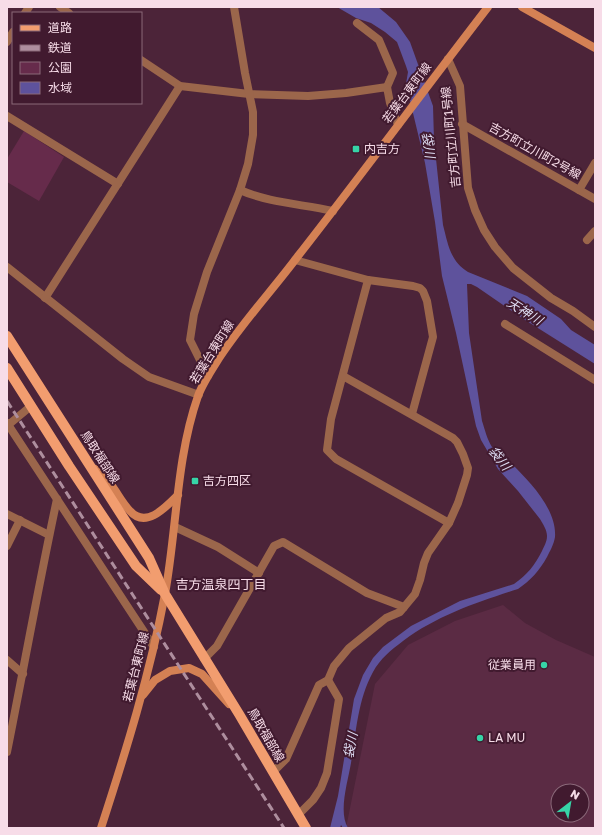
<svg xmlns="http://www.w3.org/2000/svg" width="602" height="835" font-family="'Golos Text','Noto Sans JP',sans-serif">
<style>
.built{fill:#5b2b44;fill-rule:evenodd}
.green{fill:#662b4b}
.water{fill:#5e529c}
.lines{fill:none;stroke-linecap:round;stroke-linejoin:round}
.minor{stroke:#9b664b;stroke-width:8}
.secondary{stroke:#d48154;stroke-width:8}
.primary{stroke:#f29d6f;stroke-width:10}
.rail{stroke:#ae8e9e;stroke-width:3;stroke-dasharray:8 4;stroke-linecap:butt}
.poi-dot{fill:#36d4a7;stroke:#411a2f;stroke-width:1.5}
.labels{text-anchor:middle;stroke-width:4;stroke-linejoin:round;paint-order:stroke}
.street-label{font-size:12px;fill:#f7dce8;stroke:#411a2f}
.poi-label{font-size:12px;fill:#f7dce8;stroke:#411a2f;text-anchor:start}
.water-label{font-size:13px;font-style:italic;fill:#dedcf2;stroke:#411a2f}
.neighbourhood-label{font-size:13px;fill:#f7dce8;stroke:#411a2f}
</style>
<rect width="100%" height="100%" fill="#4c2439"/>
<path class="built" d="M 503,605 L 525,623 L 556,640 L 595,657 L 595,828 L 346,828 L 375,684 L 408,645 L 455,621 ZM 558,791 L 582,791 L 582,815 L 558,815 Z"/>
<path class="green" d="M 24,131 L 64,157 L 39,201 L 7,182 L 7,159 Z"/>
<path class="water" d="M 337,7 L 378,7 L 396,22 L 410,42 L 433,106 L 434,140 L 443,225 C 448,244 450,261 468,272 L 527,296 L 561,319 L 571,330 L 595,345 L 595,364 L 522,318 L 477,287 L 471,284 L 467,284 L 469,333 L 482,421 C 485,430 487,439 492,447 C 496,454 505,457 511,463 C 529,481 557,509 555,537 C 554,544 550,551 547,557 C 540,570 530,581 518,589 C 478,602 438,615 403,641 C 391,650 380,659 373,672 C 358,699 356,732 351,763 C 348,781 338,812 348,828 L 343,828 L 341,825 L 340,828 L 330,828 L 338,796 L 354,699 L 363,675 L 373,658 L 383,647 L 411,626 L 460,601 L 514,584 C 527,575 535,565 542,551 C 544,546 547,542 547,536 C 547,530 543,524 540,519 L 518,491 L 498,469 L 481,440 L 476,426 L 456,333 L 442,276 L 435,222 L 425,163 L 406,84 L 408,72 L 406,66 L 397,42 L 385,32 L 371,23 L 356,18 Z"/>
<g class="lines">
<g class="minor">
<path d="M 60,7 L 69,13"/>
<path d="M 25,13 L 29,7"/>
<path d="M 357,23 L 379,40 L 393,73 L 387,87"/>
<path d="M 7,42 L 13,32"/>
<path d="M 448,59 L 460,86 L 468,188 L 475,210 L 484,230 L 495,247 L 513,268 L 551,298 L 573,311 L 595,327"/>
<path d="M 141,60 L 180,86 L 249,94 L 308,96 L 346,93 L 387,87 L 390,103 L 398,125"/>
<path d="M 7,116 L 118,184"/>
<path d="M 462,124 L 595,199"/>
<path d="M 240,190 C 269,203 302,204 333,211"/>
<path d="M 579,190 L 595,163"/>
<path d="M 587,240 L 595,231"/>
<path d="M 295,260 L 368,280 L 413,286 L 420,288 L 423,291 L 427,301 L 433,337 L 412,414"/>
<path d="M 7,267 L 123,359 L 149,377 L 199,395"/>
<path d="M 368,280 L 331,419 L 327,450 L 336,459 L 449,523"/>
<path d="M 45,298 L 180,86"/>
<path d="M 505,324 L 595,380"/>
<path d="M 208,376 L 190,340 L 194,314 L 207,272 L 240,190 L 248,164 L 253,135 L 253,112 L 245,73 L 234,7"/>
<path d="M 7,423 L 154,647"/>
<path d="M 7,426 L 31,406"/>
<path d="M 7,514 L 49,535"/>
<path d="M 175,527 L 218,547 L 259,573"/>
<path d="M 7,546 L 20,520"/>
<path d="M 204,659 L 217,646 L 274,546 L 283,542 L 367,593 L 404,607"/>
<path d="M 7,660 L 23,674"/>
<path d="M 7,752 C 24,667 39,583 57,499"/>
<path d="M 273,772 L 286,759 L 319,685 L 328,680 L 334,666 L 349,648 L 386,618 L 400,612 L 415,594 L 420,580 L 424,563 L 428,553 L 449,523 L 458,503 L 467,475 L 468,468 L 463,454 L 457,442 L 453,438 L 343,376"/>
<path d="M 299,814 L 313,800 L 321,788 L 327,773 L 339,699 L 328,680"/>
</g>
<g class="secondary">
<path d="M 522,7 L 595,48"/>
<path d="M 95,469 C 101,474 107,480 112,486 C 118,494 123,504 130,511 C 146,529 166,507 178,495"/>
<path d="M 143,695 L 155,680 L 170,671 L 189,668 L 202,674 L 229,704"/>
<path d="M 101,828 C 126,751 150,674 165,594 C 177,528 176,459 198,396 C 202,385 209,374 216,363 C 240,325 271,292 298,256 C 362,174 424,90 488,7"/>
</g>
<g class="primary">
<path d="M 7,336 L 149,558 L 165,594 L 239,714 L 306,828"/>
<path d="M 7,368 L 69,466 L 136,566 L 161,590"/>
</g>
<path class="rail" d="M 7,401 L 284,828"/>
</g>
<g class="poi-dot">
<rect x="352" y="145" width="8" height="8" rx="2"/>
<rect x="191" y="477" width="8" height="8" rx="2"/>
<circle cx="544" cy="665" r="4"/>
<circle cx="480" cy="738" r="4"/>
</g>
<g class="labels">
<g class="street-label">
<text transform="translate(407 93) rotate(-53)" y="4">若葉台東町線</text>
<text transform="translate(451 137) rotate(-96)" y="4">吉方町立川町1号線</text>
<text transform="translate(535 151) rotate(29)" y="4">吉方町立川町2号線</text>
<text transform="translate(212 352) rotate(-58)" y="4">若葉台東町線</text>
<text transform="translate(100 457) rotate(57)" y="4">鳥取福部線</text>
<text transform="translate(136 667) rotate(-76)" y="4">若葉台東町線</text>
<text transform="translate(266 735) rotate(60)" y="4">鳥取福部線</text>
</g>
<g class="poi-label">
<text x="364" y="153">内吉方</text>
<text x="203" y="485">吉方四区</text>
<text x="536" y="669" text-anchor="end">従業員用</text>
<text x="488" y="742">LA MU</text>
</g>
<g class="water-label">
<text transform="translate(429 145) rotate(82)" y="5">袋川</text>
<text transform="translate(525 311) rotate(32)" y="5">天神川</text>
<text transform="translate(500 458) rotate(51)" y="5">袋川</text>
<text transform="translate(350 745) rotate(-79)" y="5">袋川</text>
</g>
<g class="neighbourhood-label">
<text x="221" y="589">吉方温泉四丁目</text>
</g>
</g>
<rect width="602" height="835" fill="none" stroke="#f7dce8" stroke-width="16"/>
<rect x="12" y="12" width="130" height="92" fill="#411a2f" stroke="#8a6879"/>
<rect x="20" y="25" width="20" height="6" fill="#f29d6f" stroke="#8a6879"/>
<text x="48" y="32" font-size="12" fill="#f7dce8">道路</text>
<rect x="20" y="45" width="20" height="6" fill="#ae8e9e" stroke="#8a6879"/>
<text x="48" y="52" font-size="12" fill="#f7dce8">鉄道</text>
<rect x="20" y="62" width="20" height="12" fill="#662b4b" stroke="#8a6879"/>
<text x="48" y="72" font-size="12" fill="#f7dce8">公園</text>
<rect x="20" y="82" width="20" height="12" fill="#5e529c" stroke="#8a6879"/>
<text x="48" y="92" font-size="12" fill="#f7dce8">水域</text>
<g transform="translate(570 803) rotate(31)"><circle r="19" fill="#411a2f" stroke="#8a6879"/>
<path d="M0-3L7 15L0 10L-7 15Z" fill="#36d4a7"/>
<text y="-6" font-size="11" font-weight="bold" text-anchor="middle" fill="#f7dce8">N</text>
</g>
</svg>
